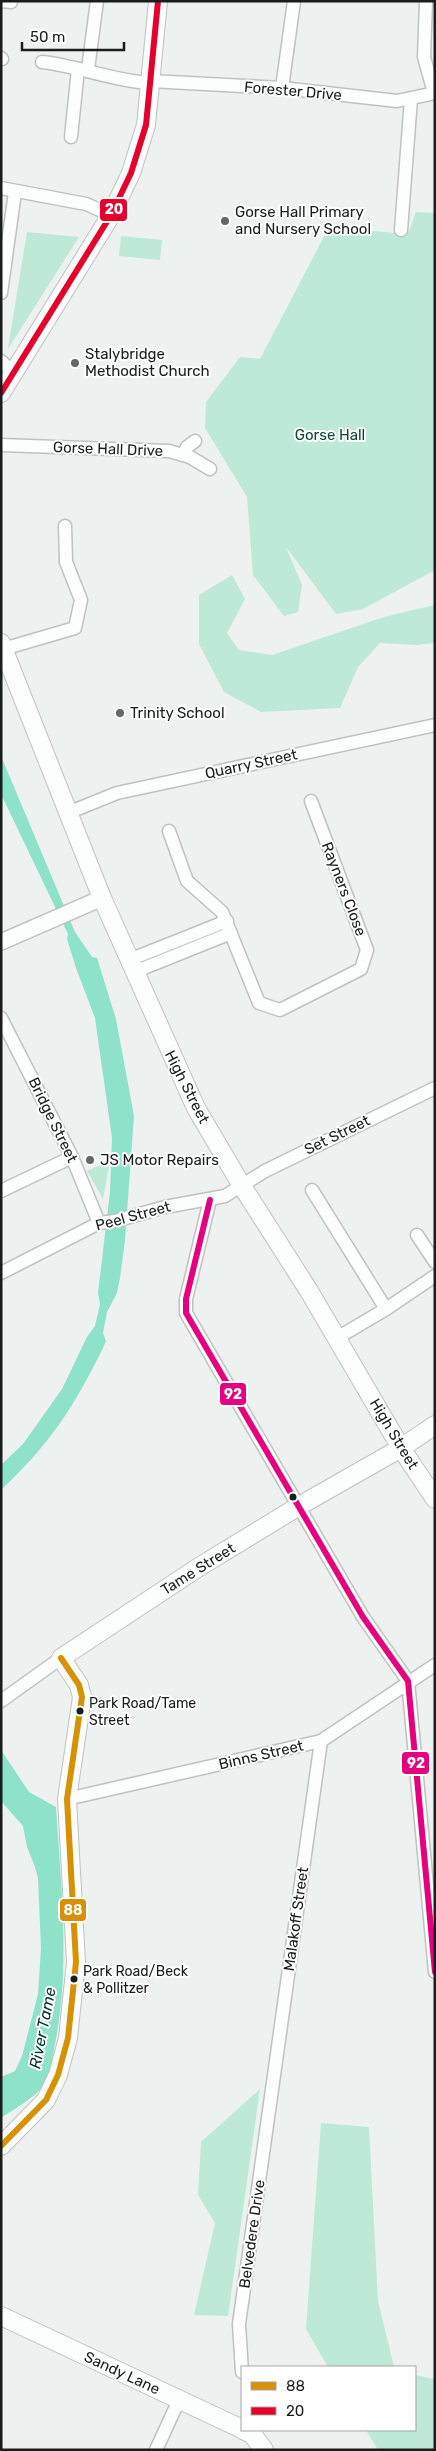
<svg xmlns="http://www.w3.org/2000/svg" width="436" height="2451" font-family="Rubik,sans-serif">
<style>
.green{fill:#bee8d8}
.water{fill:#8ee2c7}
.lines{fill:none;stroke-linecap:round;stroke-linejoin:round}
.minor-casing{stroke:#bec2c0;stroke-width:15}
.tertiary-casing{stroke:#bec2c0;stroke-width:18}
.secondary-casing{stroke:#bec2c0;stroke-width:20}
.minor{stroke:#fcfdfd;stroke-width:12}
.tertiary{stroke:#fcfdfd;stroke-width:15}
.secondary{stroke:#fcfdfd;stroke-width:18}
.bus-1-casing{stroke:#fff;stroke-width:10}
.bus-2-casing{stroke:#fff;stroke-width:10}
.bus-3-casing{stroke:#fff;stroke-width:10}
.bus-1{stroke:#d69104;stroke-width:6}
.bus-2{stroke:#e4002b;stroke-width:6}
.bus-3{stroke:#e5007d;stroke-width:6}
.poi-dot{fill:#636866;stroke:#fff;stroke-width:2}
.bus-dot{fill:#191d1c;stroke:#fff;stroke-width:2}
.labels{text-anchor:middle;stroke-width:4;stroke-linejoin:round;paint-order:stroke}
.bus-label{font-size:14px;fill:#191d1c;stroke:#fff;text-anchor:start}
.street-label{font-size:15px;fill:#191d1c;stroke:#fff}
.poi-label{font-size:15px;fill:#191d1c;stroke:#fff;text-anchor:start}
.park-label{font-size:15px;fill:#104435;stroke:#fff}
.water-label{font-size:16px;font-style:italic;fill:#003728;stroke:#fff}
.line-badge{stroke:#fff;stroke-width:2}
.badge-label{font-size:14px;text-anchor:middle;font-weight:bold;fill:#fff}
</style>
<rect width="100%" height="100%" fill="#edf2f0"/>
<g class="green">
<path d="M 416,212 L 435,213 L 435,570 L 363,609 L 336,614 L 286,547 L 302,585 L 298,612 L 284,616 L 253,575 L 247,497 L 205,428 L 206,402 L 240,357 L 260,359 L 329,227 L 406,234 L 410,229 Z"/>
<path d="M 27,232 L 79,237 L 8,349 L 8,348 Z"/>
<path d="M 121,236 L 162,240 L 160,260 L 119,256 Z"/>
<path d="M 232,575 L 245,599 L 227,633 L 239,650 L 272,655 L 387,616 L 435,605 L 435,643 L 416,645 L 380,643 L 358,667 L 340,708 L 261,712 L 224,692 L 199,644 L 199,595 Z"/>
<path d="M 100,1165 L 109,1167 L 103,1199 L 87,1171 Z"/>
<path d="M 260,2089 L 228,2316 L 194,2315 L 215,2223 L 198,2195 L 201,2142 Z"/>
<path d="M 321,2123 L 369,2127 L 378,2301 L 394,2367 L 328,2367 L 306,2329 Z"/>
<path d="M 415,2375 L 435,2379 L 435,2450 L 378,2450 L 366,2430 L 415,2430 Z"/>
</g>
<g class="water">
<path d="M 1,756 L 75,932 L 92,957 L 97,958 L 116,1019 L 134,1116 L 125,1240 L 120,1278 L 117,1293 L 107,1312 L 103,1333 L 106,1341 L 103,1348 C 73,1408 51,1443 1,1490 L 1,1465 L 23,1444 L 62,1389 L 87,1337 L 95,1326 L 100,1304 L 98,1293 L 110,1192 L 112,1138 L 95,1018 L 76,968 L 67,939 L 68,934 L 1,794 Z"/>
<path d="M 1,1750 L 29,1792 L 56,1807 C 61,1887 71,1970 54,2049 C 52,2061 49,2076 43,2086 C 37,2096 11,2111 1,2118 L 1,2077 L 15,2071 L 22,2056 L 38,1994 L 41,1948 L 38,1878 L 35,1867 L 27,1847 L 23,1826 L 1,1801 Z"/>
</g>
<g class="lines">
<g class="minor-casing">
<g id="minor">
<path d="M 1,1 L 11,2"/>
<path d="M 426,1 L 424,57 L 434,93"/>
<path d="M 1,58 L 2,59"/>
<path d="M 42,62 C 79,66 113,81 150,83"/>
<path d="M 88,69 L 97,1"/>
<path d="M 150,81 L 282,88 L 397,101 L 435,93"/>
<path d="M 282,88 L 294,1"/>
<path d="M 71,137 L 78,69"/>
<path d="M 1,188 L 86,204 L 111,215"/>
<path d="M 401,230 L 411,99"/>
<path d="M 1,293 L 15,192"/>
<path d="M 1,361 L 13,372"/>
<path d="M 1,445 L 169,451 L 190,457 L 210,469"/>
<path d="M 183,455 L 187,447 L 195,441"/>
<path d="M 3,649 L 75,628 L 81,600 L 66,562 L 65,526"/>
<path d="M 70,812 L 117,793 L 435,725"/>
<path d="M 169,831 L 187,881 L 222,912 L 259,1003 L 280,1010 L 361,969 L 367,950 L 311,801"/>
<path d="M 129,960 L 227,921"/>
<path d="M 134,972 L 231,933"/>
<path d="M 1,1018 L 72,1157 L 99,1223"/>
<path d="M 312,1190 L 386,1309 L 435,1276"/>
<path d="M 1,1191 L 72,1157"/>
<path d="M 210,1200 L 186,1299 L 186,1313 L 363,1617 L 408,1681 L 435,1972"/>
<path d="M 417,1235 L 435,1262"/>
<path d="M 1,1273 L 99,1223 L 115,1221 L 165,1207 L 225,1196 L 265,1171 L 435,1088"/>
<path d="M 337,1338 L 386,1309"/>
<path d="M 1,1701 L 61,1658"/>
<path d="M 67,1799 L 321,1741 L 435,1665"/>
<path d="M 242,2372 L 239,2324 L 321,1741"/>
<path d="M 156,2450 L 179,2400"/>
</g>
</g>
<g class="tertiary-casing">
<path id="tertiary" d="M 1,942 L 102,898"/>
</g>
<g class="secondary-casing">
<g id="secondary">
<path d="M 1,393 L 111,215 L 131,173 L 146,125 L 158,1"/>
<path d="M 1,643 L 102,898 L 196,1108 L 242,1186 L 309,1291 L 401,1448 L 435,1499"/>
<path d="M 1,2146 L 46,2100 L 58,2075 L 68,2038 L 76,1962 L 67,1799 L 82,1697 L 79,1685 L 61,1658 L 199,1567 L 299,1506 L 401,1448 L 435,1425"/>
<path d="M 1,2316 L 242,2429"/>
<path d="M 243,2430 L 252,2434 L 264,2450"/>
</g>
</g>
<use href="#minor" class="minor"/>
<use href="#tertiary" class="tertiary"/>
<use href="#secondary" class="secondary"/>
<g class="bus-1-casing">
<path id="bus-1" d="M 1,2146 L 46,2100 L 58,2075 L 68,2038 L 76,1962 L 67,1799 L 82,1697 L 79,1685 L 61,1658"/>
</g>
<g class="bus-2-casing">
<path id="bus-2" d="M 1,393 L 111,215 L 131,173 L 146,125 L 158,1"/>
</g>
<g class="bus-3-casing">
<path id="bus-3" d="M 210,1200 L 186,1299 L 186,1313 L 363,1617 L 408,1681 L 435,1972"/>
</g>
<use href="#bus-1" class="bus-1"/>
<use href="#bus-2" class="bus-2"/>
<use href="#bus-3" class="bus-3"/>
</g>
<g class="poi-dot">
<circle cx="225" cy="221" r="5"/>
<circle cx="75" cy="363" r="5"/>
<circle cx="120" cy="713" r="5"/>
<circle cx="90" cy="1160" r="5"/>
</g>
<g class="bus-dot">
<circle cx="293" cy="1497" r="4.5"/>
<circle cx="80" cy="1711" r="4.5"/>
<circle cx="74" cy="1979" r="4.5"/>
</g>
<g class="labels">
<g class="bus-label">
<text x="89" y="1708">Park Road/Tame<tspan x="89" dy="17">Street</tspan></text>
<text x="83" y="1976">Park Road/Beck<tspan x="83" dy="17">&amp; Pollitzer</tspan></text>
</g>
<g class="street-label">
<text transform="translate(293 91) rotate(5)" y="5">Forester Drive</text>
<text transform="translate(108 449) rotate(2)" y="5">Gorse Hall Drive</text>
<text transform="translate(251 764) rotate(-12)" y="5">Quarry Street</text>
<text transform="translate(344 889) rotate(69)" y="5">Rayners Close</text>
<text transform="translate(187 1087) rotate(63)" y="5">High Street</text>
<text transform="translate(53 1120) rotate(64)" y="5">Bridge Street</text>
<text transform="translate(337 1135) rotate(-26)" y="5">Set Street</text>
<text transform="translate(133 1216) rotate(-15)" y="5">Peel Street</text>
<text transform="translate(394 1434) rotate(59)" y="5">High Street</text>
<text transform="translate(198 1569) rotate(-32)" y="5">Tame Street</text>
<text transform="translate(261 1755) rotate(-13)" y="5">Binns Street</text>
<text transform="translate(296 1919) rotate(-82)" y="5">Malakoff Street</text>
<text transform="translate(252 2234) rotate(-82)" y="5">Belvedere Drive</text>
<text transform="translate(122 2373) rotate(25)" y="5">Sandy Lane</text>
</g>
<g class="poi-label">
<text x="235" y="217">Gorse Hall Primary<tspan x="235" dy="17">and Nursery School</tspan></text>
<text x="85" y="359">Stalybridge<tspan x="85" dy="17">Methodist Church</tspan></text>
<text x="130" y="718">Trinity School</text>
<text x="100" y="1165">JS Motor Repairs</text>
</g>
<g class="park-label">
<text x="330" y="440">Gorse Hall</text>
</g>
<g class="water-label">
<text transform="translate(42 2028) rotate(-79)" y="6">River Tame</text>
</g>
</g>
<g class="line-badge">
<rect x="99" y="198" width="29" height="24" rx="5" fill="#e4002b"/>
<rect x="219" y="1382" width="28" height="24" rx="5" fill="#e5007d"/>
<rect x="401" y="1751" width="29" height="24" rx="5" fill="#e5007d"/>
<rect x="59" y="1898" width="28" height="24" rx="5" fill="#d69104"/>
</g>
<g class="badge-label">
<text x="114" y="214">20</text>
<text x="233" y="1399">92</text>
<text x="416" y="1768">92</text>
<text x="73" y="1915">88</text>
</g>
<rect width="436" height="2451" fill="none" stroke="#191d1c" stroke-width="5"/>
<rect x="241" y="2366" width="175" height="65" fill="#ffffff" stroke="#a3a5a4"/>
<rect x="251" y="2382" width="25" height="8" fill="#d69104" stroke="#a3a5a4"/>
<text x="286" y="2391" font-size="15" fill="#191d1c">88</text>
<rect x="251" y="2407" width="25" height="8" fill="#e4002b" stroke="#a3a5a4"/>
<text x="286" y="2416" font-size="15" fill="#191d1c">20</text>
<path d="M22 42v8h102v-8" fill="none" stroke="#191d1c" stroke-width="2.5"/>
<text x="30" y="42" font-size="15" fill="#191d1c" stroke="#ffffff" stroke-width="4" paint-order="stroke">50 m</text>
</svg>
